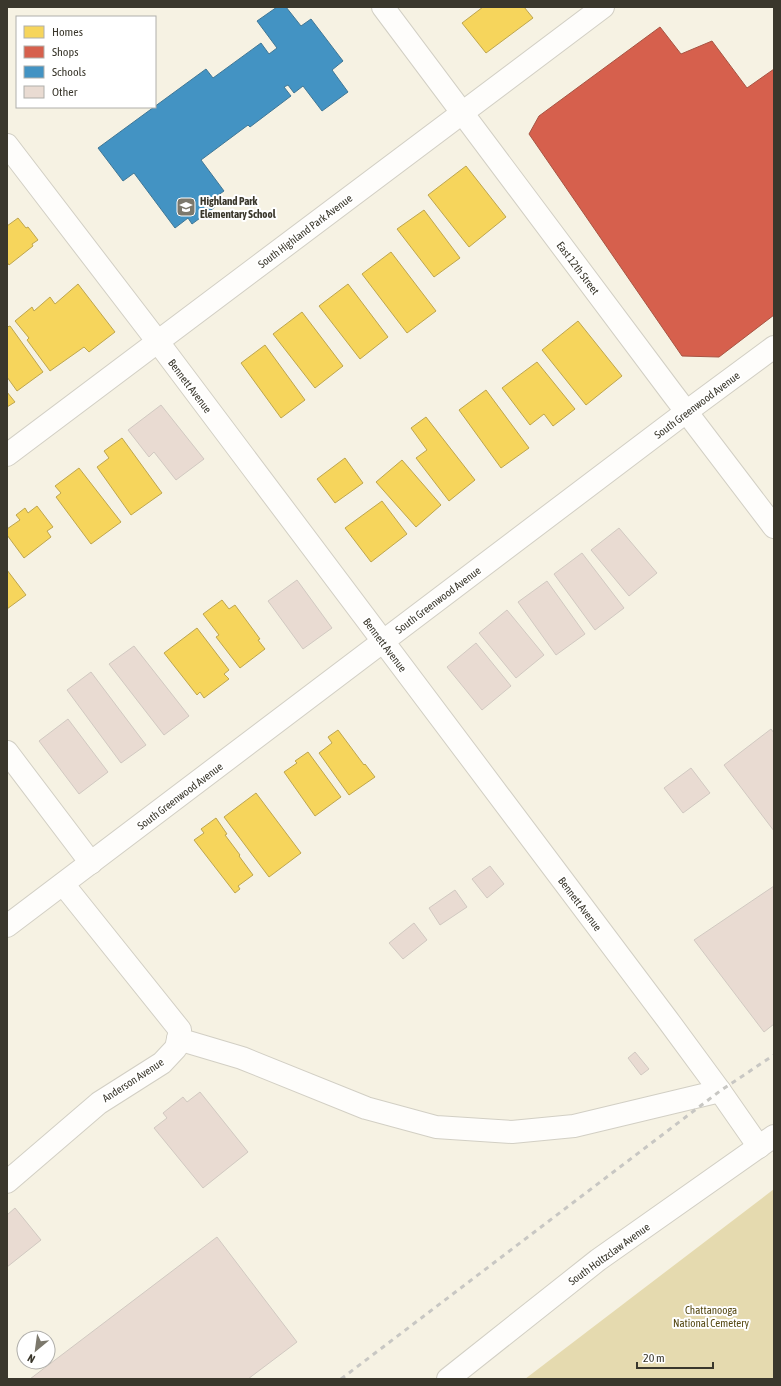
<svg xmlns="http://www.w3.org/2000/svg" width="781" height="1386" font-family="'Asap Condensed',sans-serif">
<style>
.green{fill:#e5daaf}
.homes{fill:#f6d55c;stroke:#bea64e}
.shops{fill:#d6604d;stroke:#a75443}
.schools{fill:#4393c3;stroke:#407796}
.building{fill:#e9dbd2;stroke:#d1c9c1}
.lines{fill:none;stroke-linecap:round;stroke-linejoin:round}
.street-casing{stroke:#d2cfc4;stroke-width:24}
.secondary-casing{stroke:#d2cfc4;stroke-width:24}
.street{stroke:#fefdfb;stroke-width:22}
.secondary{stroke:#fefdfb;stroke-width:22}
.rail{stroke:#c8c7c3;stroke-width:3;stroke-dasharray:5 5;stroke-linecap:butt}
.labels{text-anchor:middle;stroke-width:4;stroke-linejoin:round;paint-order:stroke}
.poi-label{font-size:11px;font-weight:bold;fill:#3a372c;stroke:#fff;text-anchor:start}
.street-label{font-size:11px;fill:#3a372c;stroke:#fff}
.park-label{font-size:11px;fill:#564913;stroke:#fff}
</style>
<rect width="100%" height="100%" fill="#f6f2e3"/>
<path class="green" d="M 774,1189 L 774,1379 L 525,1379 Z"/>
<g class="homes">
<path d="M 483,7 L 524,7 L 533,18 L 486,53 L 462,23 Z"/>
<path d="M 466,166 L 506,217 L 469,247 L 428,195 Z"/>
<path d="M 424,210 L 460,258 L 434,277 L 397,229 Z"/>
<path d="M 18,218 L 26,228 L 28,227 L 38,240 L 32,244 L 33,246 L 9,265 L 7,262 L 7,226 Z"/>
<path d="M 391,252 L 436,311 L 407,333 L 362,274 Z"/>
<path d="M 78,284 L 115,332 L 89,352 L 84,347 L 50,371 L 27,340 L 29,338 L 15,321 L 32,307 L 34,311 L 50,297 L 55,304 Z"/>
<path d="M 348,284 L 388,337 L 360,359 L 319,306 Z"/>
<path d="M 302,312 L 343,366 L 315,388 L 273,334 Z"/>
<path d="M 578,321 L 622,376 L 586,405 L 542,350 Z"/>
<path d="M 10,326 L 43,372 L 17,391 L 7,377 L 7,327 Z"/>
<path d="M 265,345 L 305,400 L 281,418 L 241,363 Z"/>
<path d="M 537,362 L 575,409 L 553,426 L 544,414 L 530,425 L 502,388 Z"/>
<path d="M 486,390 L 529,448 L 501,468 L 459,410 Z"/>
<path d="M 7,392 L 15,402 L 7,407 Z"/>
<path d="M 426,417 L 475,480 L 449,501 L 416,458 L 427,450 L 411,428 Z"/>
<path d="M 122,438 L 162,493 L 131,515 L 97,467 L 109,458 L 104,451 Z"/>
<path d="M 345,458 L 363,483 L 335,503 L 317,479 Z"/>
<path d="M 402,460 L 441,505 L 416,527 L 376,482 Z"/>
<path d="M 79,468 L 121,522 L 91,544 L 56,497 L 61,493 L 55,486 Z"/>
<path d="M 382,501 L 407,534 L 371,562 L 345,528 Z"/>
<path d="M 37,506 L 53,527 L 47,531 L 51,537 L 24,558 L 7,535 L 7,529 L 20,520 L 16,515 L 25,508 L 28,513 Z"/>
<path d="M 7,570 L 26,595 L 7,609 Z"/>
<path d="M 222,600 L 229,609 L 235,605 L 260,639 L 258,640 L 265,649 L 240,668 L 216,637 L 219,635 L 203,614 Z"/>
<path d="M 197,628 L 229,670 L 224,674 L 229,679 L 204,698 L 200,692 L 197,695 L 164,653 Z"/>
<path d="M 338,730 L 364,765 L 365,764 L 375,777 L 349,795 L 319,753 L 332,743 L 328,737 Z"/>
<path d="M 308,752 L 341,797 L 315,816 L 284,772 L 297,763 L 295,761 Z"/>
<path d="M 256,793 L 301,853 L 269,877 L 224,817 Z"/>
<path d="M 216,818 L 227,834 L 225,835 L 240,855 L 239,856 L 253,875 L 238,886 L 240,889 L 235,893 L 194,840 L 204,833 L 201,829 Z"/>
</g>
<path class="shops" d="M 660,27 L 681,54 L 712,41 L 747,88 L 774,69 L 774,315 L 719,357 L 682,356 L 529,134 L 539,116 Z"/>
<path class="schools" d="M 277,7 L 286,7 L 301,26 L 311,19 L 343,61 L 332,70 L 348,92 L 322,111 L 303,86 L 294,93 L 288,85 L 284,87 L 291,96 L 250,127 L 248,125 L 201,160 L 224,191 L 211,200 L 215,207 L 192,224 L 188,218 L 175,228 L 134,173 L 123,181 L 98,148 L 206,69 L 213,78 L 261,43 L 269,54 L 277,48 L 257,21 Z"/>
<g class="building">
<path d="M 161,405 L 204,459 L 176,480 L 154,452 L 149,457 L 128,430 Z"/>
<path d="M 619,528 L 657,573 L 629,596 L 591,550 Z"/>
<path d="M 582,553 L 624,608 L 595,630 L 554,574 Z"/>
<path d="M 297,580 L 332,628 L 303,649 L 268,601 Z"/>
<path d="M 547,581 L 585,634 L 556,655 L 518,602 Z"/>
<path d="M 507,610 L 544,655 L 516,678 L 479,633 Z"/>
<path d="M 476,643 L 511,686 L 482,710 L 447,667 Z"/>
<path d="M 134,646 L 189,716 L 164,735 L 109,664 Z"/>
<path d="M 91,672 L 146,745 L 121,763 L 67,690 Z"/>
<path d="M 68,719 L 108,772 L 79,794 L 39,741 Z"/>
<path d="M 771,729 L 774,733 L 774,831 L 724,765 Z"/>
<path d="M 691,768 L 710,793 L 683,813 L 664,788 Z"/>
<path d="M 490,866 L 504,884 L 487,898 L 472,879 Z"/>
<path d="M 774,886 L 774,1024 L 764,1032 L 694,940 Z"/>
<path d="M 455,890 L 467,907 L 440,925 L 429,908 Z"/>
<path d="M 414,923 L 427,940 L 403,959 L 389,943 Z"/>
<path d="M 635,1052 L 649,1069 L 641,1075 L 628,1058 Z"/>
<path d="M 200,1092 L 248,1152 L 203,1188 L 154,1128 L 167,1118 L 163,1113 L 183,1097 L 187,1102 Z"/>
<path d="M 15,1208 L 41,1240 L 7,1267 L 7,1215 Z"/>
<path d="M 217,1237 L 297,1342 L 248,1379 L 30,1379 Z"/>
</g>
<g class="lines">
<g class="street-casing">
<g id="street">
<path d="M 383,7 L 672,393 L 774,527"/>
<path d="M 7,145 L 158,342 L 667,1019 L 720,1091 L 759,1147"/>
<path d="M 7,455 L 603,7"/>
<path d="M 7,752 L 91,863"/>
<path d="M 7,926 L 686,412 L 774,347"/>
<path d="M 178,1039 L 242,1058 L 366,1108 L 436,1127 L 512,1132 L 574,1126 L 720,1091"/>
<path d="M 7,1182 L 99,1103 L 162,1063 L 176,1048 L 180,1030 L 63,884"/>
</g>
</g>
<g class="secondary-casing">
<path id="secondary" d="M 448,1379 L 598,1260 L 774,1136"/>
</g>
<use href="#street" class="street"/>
<use href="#secondary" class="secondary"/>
<path class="rail" d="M 341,1379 L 720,1091 L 774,1055"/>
</g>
<defs>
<g id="school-square" transform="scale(1)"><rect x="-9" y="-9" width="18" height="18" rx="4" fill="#7c786c" stroke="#fff"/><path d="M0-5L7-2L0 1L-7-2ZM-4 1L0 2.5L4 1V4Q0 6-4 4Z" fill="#fff"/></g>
</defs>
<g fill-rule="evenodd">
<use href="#school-square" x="186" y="207"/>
</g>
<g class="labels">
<g class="poi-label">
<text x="200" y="205">Highland Park<tspan x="200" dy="13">Elementary School</tspan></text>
</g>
<g class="street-label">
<text transform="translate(305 231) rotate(-37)" y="4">South Highland Park Avenue</text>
<text transform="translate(578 268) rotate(53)" y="4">East 12th Street</text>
<text transform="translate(190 386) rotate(53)" y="4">Bennett Avenue</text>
<text transform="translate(697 405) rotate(-37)" y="4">South Greenwood Avenue</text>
<text transform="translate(438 600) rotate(-37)" y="4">South Greenwood Avenue</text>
<text transform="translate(385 645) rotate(53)" y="4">Bennett Avenue</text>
<text transform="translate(180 796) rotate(-37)" y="4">South Greenwood Avenue</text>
<text transform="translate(580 904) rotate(53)" y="4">Bennett Avenue</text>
<text transform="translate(133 1080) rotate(-33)" y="4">Anderson Avenue</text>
<text transform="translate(609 1254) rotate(-36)" y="4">South Holtzclaw Avenue</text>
</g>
<g class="park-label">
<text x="711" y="1314">Chattanooga<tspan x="711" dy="13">National Cemetery</tspan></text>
</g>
</g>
<rect width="781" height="1386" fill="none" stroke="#3a372c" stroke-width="16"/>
<rect x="16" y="16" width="140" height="92" fill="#ffffff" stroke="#b0afab"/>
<rect x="24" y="26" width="20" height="12" fill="#f6d55c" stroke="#b0afab"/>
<text x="52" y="36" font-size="12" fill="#3a372c">Homes</text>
<rect x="24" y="46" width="20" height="12" fill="#d6604d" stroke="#b0afab"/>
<text x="52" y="56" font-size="12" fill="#3a372c">Shops</text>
<rect x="24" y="66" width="20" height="12" fill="#4393c3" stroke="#b0afab"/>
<text x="52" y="76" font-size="12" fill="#3a372c">Schools</text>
<rect x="24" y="86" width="20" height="12" fill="#e9dbd2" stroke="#b0afab"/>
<text x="52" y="96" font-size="12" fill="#3a372c">Other</text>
<g transform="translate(36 1350) rotate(209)"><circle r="19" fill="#ffffff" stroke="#b0afab"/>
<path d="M0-3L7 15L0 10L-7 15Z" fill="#7c786c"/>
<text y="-6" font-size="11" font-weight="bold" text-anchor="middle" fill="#3a372c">N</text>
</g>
<path d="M637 1362v6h76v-6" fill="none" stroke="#3a372c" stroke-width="2"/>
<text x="643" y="1362" font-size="12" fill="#3a372c" stroke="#ffffff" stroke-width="3" paint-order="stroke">20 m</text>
</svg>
